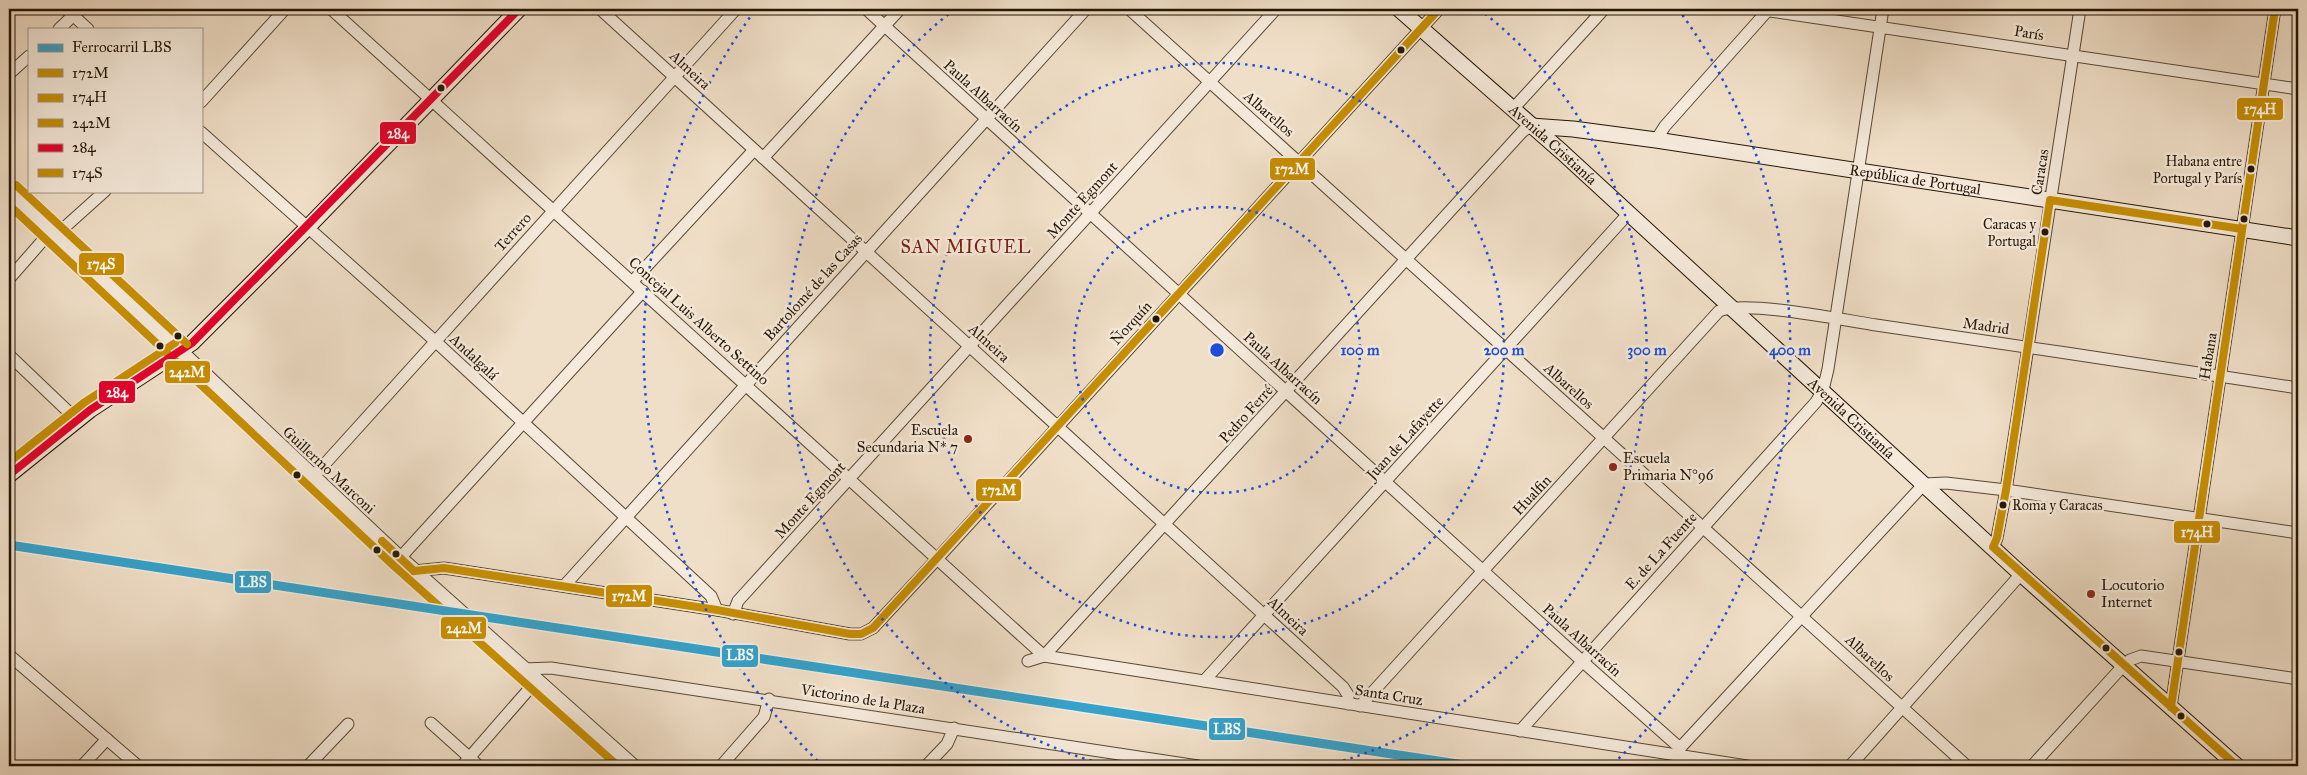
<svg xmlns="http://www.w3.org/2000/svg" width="2307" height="775" font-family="'IM FELL Great Primer',serif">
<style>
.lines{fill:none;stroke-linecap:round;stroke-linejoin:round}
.minor-casing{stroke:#564834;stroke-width:13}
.tertiary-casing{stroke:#564834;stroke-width:16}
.secondary-casing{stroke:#231503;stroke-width:17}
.minor{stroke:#f5eadb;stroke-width:11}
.tertiary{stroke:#f5eadb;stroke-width:14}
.secondary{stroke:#f5eadb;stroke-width:15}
.bus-1-casing{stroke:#f5eadb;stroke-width:11}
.bus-2-casing{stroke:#f5eadb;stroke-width:11}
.bus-3-casing{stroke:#f5eadb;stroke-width:11}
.bus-4-casing{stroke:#f5eadb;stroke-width:11}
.bus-5-casing{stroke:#f5eadb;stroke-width:11}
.bus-1{stroke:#c78e01;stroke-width:8}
.bus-2{stroke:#c78e01;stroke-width:8}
.bus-3{stroke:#c78e01;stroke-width:8}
.bus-4{stroke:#e4002b;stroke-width:8}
.bus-5{stroke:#c78e01;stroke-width:8}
.rail-1-casing{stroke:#f5eadb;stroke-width:12}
.rail-1{stroke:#34a2ca;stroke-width:9}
.ring{fill:none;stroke:#1d4ed8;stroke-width:2.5;stroke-dasharray:2.5 5}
.bus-dot{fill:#231503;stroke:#f5eadb;stroke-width:2}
.poi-dot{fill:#8f2418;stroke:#f5eadb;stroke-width:2}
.labels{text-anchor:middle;stroke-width:5;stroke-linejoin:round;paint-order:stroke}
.bus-label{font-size:14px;fill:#231503;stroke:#f5eadb;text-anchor:end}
.street-label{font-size:15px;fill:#231503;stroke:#f5eadb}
.poi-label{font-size:15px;fill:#231503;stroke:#f5eadb;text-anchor:start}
.quarter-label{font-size:18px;letter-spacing:1px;fill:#7a1f14;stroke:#f5eadb}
.centre{fill:#1d4ed8;stroke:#f5eadb;stroke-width:2.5}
.ring-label{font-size:15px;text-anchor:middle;font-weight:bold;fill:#1d4ed8;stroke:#f5eadb;stroke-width:5;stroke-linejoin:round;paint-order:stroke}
.line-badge{stroke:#f5eadb;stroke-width:2}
.badge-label{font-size:14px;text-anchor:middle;font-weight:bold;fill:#fff}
</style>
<rect width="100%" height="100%" fill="#f0dfc8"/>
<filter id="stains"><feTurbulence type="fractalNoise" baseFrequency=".004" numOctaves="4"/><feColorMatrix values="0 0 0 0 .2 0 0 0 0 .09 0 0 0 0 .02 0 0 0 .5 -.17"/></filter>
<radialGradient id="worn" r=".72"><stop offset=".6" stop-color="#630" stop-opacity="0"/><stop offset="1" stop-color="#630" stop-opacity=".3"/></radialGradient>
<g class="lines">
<g class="minor-casing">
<g id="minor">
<path d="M 66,9 L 88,29"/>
<path d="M 331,9 L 1044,656"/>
<path d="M 600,9 L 1343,687 L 1348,695 L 1348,704"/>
<path d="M 866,9 L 1582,661 L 1680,748"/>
<path d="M 1129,9 L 1967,766"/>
<path d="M 1756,9 L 2298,89"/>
<path d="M 59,29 L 80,9"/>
<path d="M 9,74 L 29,56"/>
<path d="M 201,102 L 285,9"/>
<path d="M 1512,110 L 1604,9"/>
<path d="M 201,132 L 435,341 L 711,596 L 717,610"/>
<path d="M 1656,140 L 1665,126 L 1769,9"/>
<path d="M 763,158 L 900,9"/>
<path d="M 9,192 L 180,351"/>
<path d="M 56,235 L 105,191"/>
<path d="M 9,279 L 51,231"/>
<path d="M 633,281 L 754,150"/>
<path d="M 9,355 L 77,420"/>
<path d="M 313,477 L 736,9"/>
<path d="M 1993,547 L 1997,538 L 2006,490 L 2080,9"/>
<path d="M 400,558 L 643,291"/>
<path d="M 414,571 L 444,568 L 717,610 L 850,634 L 861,634 L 873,628 L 937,559 L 1439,9"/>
<path d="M 564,586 L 1086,9"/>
<path d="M 733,614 L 738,601 L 1276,9"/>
<path d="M 9,655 L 138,766"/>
<path d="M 1044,656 L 1523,131 L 1531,126"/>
<path d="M 1028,661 L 1044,656 L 1747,766"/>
<path d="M 523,669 L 551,668 L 1198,766"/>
<path d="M 1204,681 L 1628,214"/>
<path d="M 1360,706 L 1719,311 C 1746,300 1843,320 1876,325 C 2017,345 2157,367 2298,388"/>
<path d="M 2171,707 L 2275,9"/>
<path d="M 431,723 L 479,766"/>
<path d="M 1520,731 L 1816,402 L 1823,390 L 1828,369 L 1883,9"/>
<path d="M 1679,756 L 1680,748 L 1924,484 L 1946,483 L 2006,490 L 2298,533"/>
<path d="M 82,766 L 107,739"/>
<path d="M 308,766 L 348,724"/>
<path d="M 462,766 L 537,680"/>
<path d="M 721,766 L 764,717 L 769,699"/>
<path d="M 926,766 L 947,744 L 954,728"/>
<path d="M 1850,766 L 2021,574"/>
<path d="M 2032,766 L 2123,666 L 2130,660 L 2141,656 L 2298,679"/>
</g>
</g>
<g class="tertiary-casing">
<path id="tertiary" d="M 180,351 L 400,558 L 633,766"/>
</g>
<g class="secondary-casing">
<g id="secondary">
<path id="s1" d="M 1399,9 L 1562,152 L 2021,574 L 2237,766"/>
<path id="s2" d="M 1531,126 L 1573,129 L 1656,140 L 2298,238"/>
<path d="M 9,475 L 90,410 L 192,343 L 307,228 L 519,9"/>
</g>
</g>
<use href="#minor" class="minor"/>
<use href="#tertiary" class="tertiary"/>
<use href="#secondary" class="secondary"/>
<g class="bus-1-casing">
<g id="bus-1">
<path d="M 382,541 L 414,571"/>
<path d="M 414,571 L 444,568 L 717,610 L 850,634 L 861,634 L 873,628 L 1439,9"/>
</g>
</g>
<g class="bus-2-casing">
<g id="bus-2">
<path d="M 2171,707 L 2275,9"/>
<path d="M 2237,766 L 1993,547 L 1997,538 L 2006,490 L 2050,200 L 2242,229"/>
</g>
</g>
<g class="bus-3-casing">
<path id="bus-3" d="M 9,205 L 394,566 L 618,766"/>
</g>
<g class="bus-4-casing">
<path id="bus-4" d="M 9,475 L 90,410 L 192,343 L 519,9"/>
</g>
<g class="bus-5-casing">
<g id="bus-5">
<path d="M 16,185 L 187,344"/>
<path d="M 9,462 L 85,402 L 175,343"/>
</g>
</g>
<use href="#bus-1" class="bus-1"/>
<use href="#bus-2" class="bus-2"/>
<use href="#bus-3" class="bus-3"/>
<use href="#bus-4" class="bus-4"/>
<use href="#bus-5" class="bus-5"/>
<g class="rail-1-casing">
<path id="rail-1" d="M 9,545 L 1471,766"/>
</g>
<use href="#rail-1" class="rail-1"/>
</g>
<g class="ring">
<circle cx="1217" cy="350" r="143"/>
<circle cx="1217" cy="350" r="287"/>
<path d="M1106 765A430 430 0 0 1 955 9M1479 9A430 430 0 0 1 1328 765"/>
<path d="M823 766A573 573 0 0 1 756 9M1678 9A573 573 0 0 1 1611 766"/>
</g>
<g class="bus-dot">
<circle cx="1401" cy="50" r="4.5"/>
<circle cx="441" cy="88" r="4.5"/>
<circle cx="2251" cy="169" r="4.5"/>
<circle cx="2244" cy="219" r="4.5"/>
<circle cx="2207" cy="224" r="4.5"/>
<circle cx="2045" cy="232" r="4.5"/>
<circle cx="1156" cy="319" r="4.5"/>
<circle cx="178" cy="336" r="4.5"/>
<circle cx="160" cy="346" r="4.5"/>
<circle cx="297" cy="475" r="4.5"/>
<circle cx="2003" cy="505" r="4.5"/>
<circle cx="377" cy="550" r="4.5"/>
<circle cx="396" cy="554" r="4.5"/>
<circle cx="2106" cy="648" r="4.5"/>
<circle cx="2179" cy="652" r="4.5"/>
<circle cx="2181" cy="716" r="4.5"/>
</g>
<g class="poi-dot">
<circle cx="968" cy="439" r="5"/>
<circle cx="1613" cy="467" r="5"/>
<circle cx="2091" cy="594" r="5"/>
</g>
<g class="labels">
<g class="bus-label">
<text x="2242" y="166">Habana entre<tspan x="2242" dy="17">Portugal y París</tspan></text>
<text x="2036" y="229">Caracas y<tspan x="2036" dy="17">Portugal</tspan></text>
<text x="2012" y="510" text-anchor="start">Roma y Caracas</text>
</g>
<g class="street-label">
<text transform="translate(2029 33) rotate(9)" y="5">París</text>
<text transform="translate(690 70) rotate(43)" y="5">Almeira</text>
<text transform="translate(983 96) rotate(42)" y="5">Paula Albarracín</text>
<text transform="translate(1269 114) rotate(41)" y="5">Albarellos</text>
<text dy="5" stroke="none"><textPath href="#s1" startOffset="205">Avenida Cristianía</textPath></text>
<text transform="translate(2040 172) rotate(-81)" y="5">Caracas</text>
<text dy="5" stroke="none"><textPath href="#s2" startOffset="388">República de Portugal</textPath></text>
<text transform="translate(1082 200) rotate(-48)" y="5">Monte Egmont</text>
<text transform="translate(513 232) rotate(-48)" y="5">Terrero</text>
<text transform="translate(813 287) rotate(-48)" y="5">Bartolomé de las Casas</text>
<text transform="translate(699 321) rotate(42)" y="5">Concejal Luis Alberto Settino</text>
<text transform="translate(1131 323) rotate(-48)" y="5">Ñorquín</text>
<text transform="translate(1986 326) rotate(8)" y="5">Madrid</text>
<text transform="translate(989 343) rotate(42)" y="5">Almeira</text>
<text transform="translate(2208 356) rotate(-81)" y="5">Habana</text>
<text transform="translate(474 357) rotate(43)" y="5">Andalgalá</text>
<text transform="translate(1283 368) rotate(42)" y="5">Paula Albarracín</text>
<text transform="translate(1569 386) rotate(42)" y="5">Albarellos</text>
<text transform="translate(1246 414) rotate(-48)" y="5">Pedro Ferré</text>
<text dy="5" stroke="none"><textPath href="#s1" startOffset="610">Avenida Cristianía</textPath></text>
<text transform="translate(1405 438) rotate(-48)" y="5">Juan de Lafayette</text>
<text transform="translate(329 470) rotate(43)" y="5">Guillermo Marconi</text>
<text transform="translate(1532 495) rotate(-47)" y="5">Hualfin</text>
<text transform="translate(810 500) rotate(-48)" y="5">Monte Egmont</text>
<text transform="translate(1661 551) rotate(-48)" y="5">E. de La Fuente</text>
<text transform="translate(1288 616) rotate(43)" y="5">Almeira</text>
<text transform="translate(1582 640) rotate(42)" y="5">Paula Albarracín</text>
<text transform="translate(1870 658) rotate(43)" y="5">Albarellos</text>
<text transform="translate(1389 695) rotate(9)" y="5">Santa Cruz</text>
<text transform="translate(863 699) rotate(9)" y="5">Victorino de la Plaza</text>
</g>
<g class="poi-label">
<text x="958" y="435" text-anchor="end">Escuela<tspan x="958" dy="17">Secundaria N* 7</tspan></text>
<text x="1623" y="463">Escuela<tspan x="1623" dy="17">Primaria N°96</tspan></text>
<text x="2101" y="590">Locutorio<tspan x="2101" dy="17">Internet</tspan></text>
</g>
<g class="quarter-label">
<text x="966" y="253">SAN MIGUEL</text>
</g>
</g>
<circle cx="1217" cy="350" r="8" class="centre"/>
<g class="ring-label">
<text x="1360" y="355">100 m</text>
<text x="1504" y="355">200 m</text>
<text x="1647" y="355">300 m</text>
<text x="1790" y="355">400 m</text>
</g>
<g class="line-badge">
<rect x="2236" y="97" width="48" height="24" rx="5" fill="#c78e01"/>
<rect x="379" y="121" width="38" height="24" rx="5" fill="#e4002b"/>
<rect x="1269" y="157" width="47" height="24" rx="5" fill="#c78e01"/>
<rect x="78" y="252" width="47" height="24" rx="5" fill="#c78e01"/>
<rect x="164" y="360" width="47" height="24" rx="5" fill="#c78e01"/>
<rect x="98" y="380" width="38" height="24" rx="5" fill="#e4002b"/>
<rect x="975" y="478" width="47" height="24" rx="5" fill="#c78e01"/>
<rect x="2173" y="520" width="48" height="24" rx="5" fill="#c78e01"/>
<rect x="234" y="570" width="38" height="24" rx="5" fill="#34a2ca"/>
<rect x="605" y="584" width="48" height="24" rx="5" fill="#c78e01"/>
<rect x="440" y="616" width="47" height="24" rx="5" fill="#c78e01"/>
<rect x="721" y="644" width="38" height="24" rx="5" fill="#34a2ca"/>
<rect x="1208" y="717" width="38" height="24" rx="5" fill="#34a2ca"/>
</g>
<g class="badge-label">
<text x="2260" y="114">174H</text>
<text x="398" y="138">284</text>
<text x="1292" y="174">172M</text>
<text x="101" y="269">174S</text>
<text x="187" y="377">242M</text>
<text x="117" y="397">284</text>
<text x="999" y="495">172M</text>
<text x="2197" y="537">174H</text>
<text x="253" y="587">LBS</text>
<text x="629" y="601">172M</text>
<text x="464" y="633">242M</text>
<text x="740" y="660">LBS</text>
<text x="1227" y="734">LBS</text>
</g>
<rect width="2307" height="775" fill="none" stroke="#f0dfc8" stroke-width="30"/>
<rect x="10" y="10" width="2287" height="755" fill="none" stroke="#231503" stroke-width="2.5"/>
<rect x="15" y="15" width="2277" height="745" fill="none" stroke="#231503"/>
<rect x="28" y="28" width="175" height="165" fill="#f5eadb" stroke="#a19585"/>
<rect x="38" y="44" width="25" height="8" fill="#34a2ca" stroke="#a19585"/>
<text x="72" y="52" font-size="15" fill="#231503">Ferrocarril LBS</text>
<rect x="38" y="69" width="25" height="8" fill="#c78e01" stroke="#a19585"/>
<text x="72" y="78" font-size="15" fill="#231503">172M</text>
<rect x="38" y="94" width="25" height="8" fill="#c78e01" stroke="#a19585"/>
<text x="72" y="102" font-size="15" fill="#231503">174H</text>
<rect x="38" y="119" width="25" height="8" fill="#c78e01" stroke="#a19585"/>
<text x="72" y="128" font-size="15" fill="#231503">242M</text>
<rect x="38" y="144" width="25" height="8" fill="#e4002b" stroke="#a19585"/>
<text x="72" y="152" font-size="15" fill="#231503">284</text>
<rect x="38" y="169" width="25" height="8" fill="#c78e01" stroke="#a19585"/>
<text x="72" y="178" font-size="15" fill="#231503">174S</text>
<rect width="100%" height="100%" filter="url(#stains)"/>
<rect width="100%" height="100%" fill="url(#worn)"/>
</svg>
